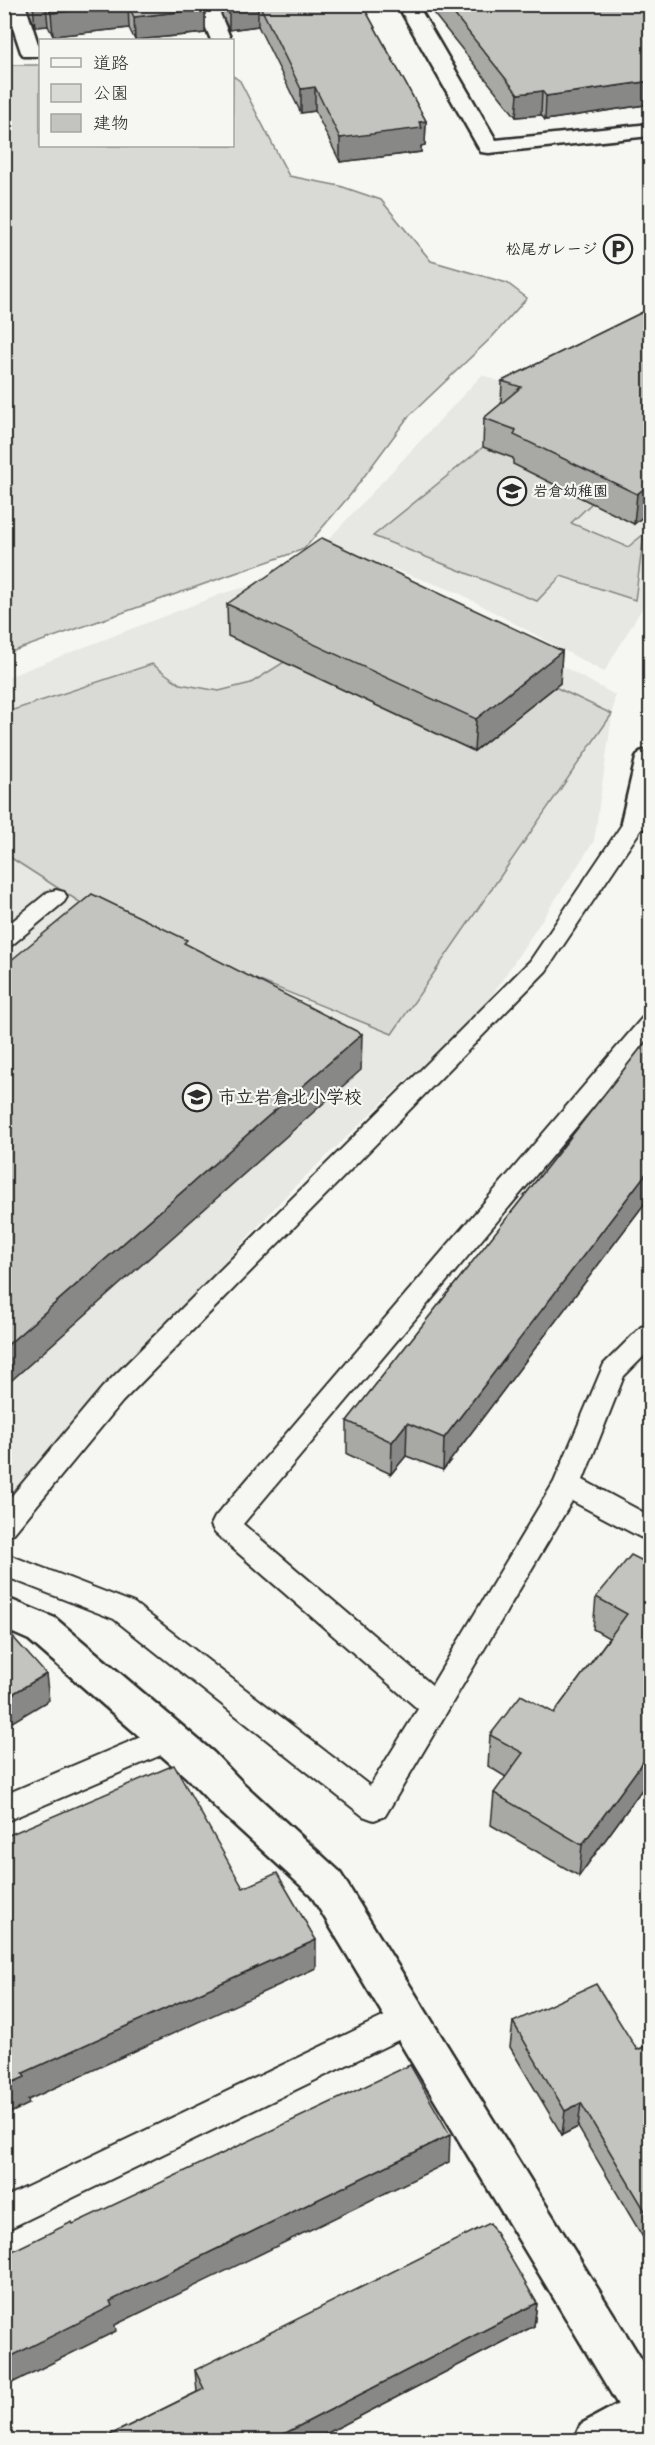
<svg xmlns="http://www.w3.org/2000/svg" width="655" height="2445" font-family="Kalam,'Klee One',sans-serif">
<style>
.built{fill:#e7e7e3}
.green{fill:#d9d9d5;stroke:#828280;stroke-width:1.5}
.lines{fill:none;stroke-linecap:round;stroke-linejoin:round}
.service-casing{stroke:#2b2b2b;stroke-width:4}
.minor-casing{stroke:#2b2b2b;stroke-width:5}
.tertiary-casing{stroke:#2b2b2b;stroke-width:5}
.service{fill:#f6f6f2;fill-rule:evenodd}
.minor{fill:#f6f6f2;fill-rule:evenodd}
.tertiary{fill:#f6f6f2;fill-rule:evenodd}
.wall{fill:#a8a8a5;stroke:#2b2b2b;stroke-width:1.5}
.shaded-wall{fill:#888886;stroke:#2b2b2b;stroke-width:1.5}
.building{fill:#c3c3c0;stroke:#2b2b2b;stroke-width:1.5}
.labels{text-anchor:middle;stroke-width:4.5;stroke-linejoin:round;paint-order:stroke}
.far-poi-label{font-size:15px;font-weight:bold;fill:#2b2b2b;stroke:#f6f6f2;text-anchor:end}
.poi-label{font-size:18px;font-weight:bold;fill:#2b2b2b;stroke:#f6f6f2;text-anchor:start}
</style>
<rect width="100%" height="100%" fill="#f6f6f2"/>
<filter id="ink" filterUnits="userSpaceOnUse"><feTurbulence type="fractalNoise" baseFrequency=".0167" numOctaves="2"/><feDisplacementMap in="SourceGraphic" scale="12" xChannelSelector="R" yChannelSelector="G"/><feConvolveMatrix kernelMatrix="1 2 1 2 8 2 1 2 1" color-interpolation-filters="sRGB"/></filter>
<g filter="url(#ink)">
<g class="built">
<path d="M 482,375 L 627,427 L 650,437 L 650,595 L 604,672 L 457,592 L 324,544 Z"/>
<path d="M 338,562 L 463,612 L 615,695 L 594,841 L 487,1003 L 291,1190 L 5,1502 L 5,678 L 224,593 Z"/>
</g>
<g class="green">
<path d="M 5,65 L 40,65 L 40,146 L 232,146 L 233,76 L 240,81 L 289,176 L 340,186 L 381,200 L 431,261 L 507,283 L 527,298 L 492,337 L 408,417 L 351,494 L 304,549 L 5,654 Z"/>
<path d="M 483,447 L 584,484 L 573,494 L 592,503 L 571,523 L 628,547 L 644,534 L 635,600 L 561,576 L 537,601 L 373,536 Z"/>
<path d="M 284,662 L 474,751 L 555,687 L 612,714 L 392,1034 L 106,919 L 5,854 L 4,713 L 152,664 L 180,684 L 219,691 L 251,683 Z"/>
</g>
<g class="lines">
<g class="service-casing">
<g id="service">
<path d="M 635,815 L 643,817 L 646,822 L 546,971 L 122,1402 L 14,1533 L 4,1536 L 4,1505 L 102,1388 L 530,961 L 627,817 Z"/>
<path d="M 56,890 L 64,892 L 67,897 L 64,902 L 12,945 L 4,947 L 4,928 L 48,892 Z"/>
<path d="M 650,1016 L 650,1039 L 243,1524 L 432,1685 L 554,1482 L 604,1364 L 641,1327 L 650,1324 L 650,1350 L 624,1376 L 583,1480 L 650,1516 L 650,1540 L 640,1537 L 572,1501 L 385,1816 L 374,1820 L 363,1816 L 114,1619 L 4,1576 L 4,1553 L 134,1603 L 370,1786 L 418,1709 L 215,1533 L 211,1525 L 215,1517 L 642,1018 Z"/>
<path d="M 169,1725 L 180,1729 L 184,1738 L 180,1747 L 4,1822 L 4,1795 Z"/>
<path d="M 410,2004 L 421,2009 L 426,2019 L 421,2029 L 4,2231 L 4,2198 Z"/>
</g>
</g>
<g class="minor-casing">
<g id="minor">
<path d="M 5,4 L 25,4 L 40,50 L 38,56 L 24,56 L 21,52 Z"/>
<path d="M 196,4 L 216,4 L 231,40 L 211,40 Z"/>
<path d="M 397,4 L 417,4 L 496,140 L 650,124 L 650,136 L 489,153 L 481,152 Z"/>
<path d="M 650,749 L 650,817 L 645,828 L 635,831 L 625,828 L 621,822 L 636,758 L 640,752 Z"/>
<path d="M 4,1597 L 55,1618 L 214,1753 L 243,1783 L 339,1871 L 650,2373 L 650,2434 L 632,2428 L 311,1895 L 215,1807 L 186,1777 L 29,1640 L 4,1629 Z"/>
</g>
</g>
<g class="tertiary-casing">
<path id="tertiary" d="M 650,2387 L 650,2435 L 641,2440 L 574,2440 L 581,2424 Z"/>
</g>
<use href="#service" class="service"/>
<use href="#minor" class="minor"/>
<use href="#tertiary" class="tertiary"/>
</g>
<g class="wall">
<path d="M 26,4 L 203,4 L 205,9 L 205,33 L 135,40 L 129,28 L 53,36 L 48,26 L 35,27 Z"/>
<path d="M 217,4 L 362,4 L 426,121 L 425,145 L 421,146 L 421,152 L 340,162 L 315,111 L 301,113 L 258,26 L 229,30 Z"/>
<path d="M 426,4 L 651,4 L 651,104 L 545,120 L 541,115 L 516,117 Z"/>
<path d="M 651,308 L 651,510 L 634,524 L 513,464 L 513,458 L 483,447 L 484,418 L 501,404 L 502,381 Z"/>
<path d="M 227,604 L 562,651 L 560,683 L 474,751 L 228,636 Z"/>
<path d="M 651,1035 L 651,1195 L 443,1470 L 406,1456 L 391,1474 L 347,1454 L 347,1421 Z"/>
<path d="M 651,1565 L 651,1777 L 579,1876 L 491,1825 L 494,1793 L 506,1777 L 488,1766 L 490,1735 L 554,1713 L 609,1638 L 593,1629 L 596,1597 Z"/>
<path d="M 513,2022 L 637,2050 L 651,2044 L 651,2251 L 578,2127 L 562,2135 L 510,2047 Z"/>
<path d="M 537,2303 L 534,2326 L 314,2440 L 100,2440 L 197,2392 L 195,2370 Z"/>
</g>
<g class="shaded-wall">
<path d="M 33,4 L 46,4 L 48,26 L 35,27 Z"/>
<path d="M 247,4 L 258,4 L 258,26 L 229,30 L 229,7 Z"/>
<path d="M 128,5 L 129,28 L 53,36 L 51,13 Z"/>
<path d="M 10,7 L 11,30 L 4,31 L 4,8 Z"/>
<path d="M 205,9 L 205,33 L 135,40 L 134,17 Z"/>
<path d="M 651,81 L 651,104 L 545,120 L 546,96 Z"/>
<path d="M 315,87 L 315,111 L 301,113 L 301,89 Z"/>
<path d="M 542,91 L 541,115 L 516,117 L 518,94 Z"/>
<path d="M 426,121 L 425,145 L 421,146 L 421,152 L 340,162 L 340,138 Z"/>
<path d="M 651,483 L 651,510 L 634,524 L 637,494 Z"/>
<path d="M 562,651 L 560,683 L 474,751 L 476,719 Z"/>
<path d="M 362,1034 L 361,1070 L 4,1387 L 4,1348 Z"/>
<path d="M 651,1167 L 651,1195 L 443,1470 L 444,1438 Z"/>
<path d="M 407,1423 L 406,1456 L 391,1474 L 392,1442 Z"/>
<path d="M 46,1674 L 49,1700 L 4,1727 L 4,1699 Z"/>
<path d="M 651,1751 L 651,1777 L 579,1876 L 582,1845 Z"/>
<path d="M 316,1940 L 316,1968 L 28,2100 L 29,2104 L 4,2116 L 4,2086 L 23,2073 Z"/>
<path d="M 581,2103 L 578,2127 L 562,2135 L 565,2111 Z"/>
<path d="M 450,2135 L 449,2162 L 115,2325 L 116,2331 L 4,2387 L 4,2360 L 110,2301 Z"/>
<path d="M 537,2303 L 534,2326 L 314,2440 L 272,2440 Z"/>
</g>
<g class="building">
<path d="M 4,4 L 9,4 L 10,7 L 4,8 Z"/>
<path d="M 47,4 L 203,4 L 205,9 L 134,17 L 128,5 L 51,13 Z"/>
<path d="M 228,4 L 247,4 L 229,7 Z"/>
<path d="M 259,4 L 362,4 L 426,121 L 419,122 L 422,128 L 340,138 L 315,87 L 301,89 Z"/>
<path d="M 446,4 L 651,4 L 651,81 L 546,96 L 542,91 L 518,94 Z"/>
<path d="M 651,308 L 651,483 L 637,494 L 514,435 L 516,430 L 484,418 L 521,387 L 502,381 Z"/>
<path d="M 322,538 L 562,651 L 476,719 L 227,604 Z"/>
<path d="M 92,894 L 187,940 L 184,943 L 362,1034 L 4,1348 L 4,966 Z"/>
<path d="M 651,1035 L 651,1167 L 444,1438 L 407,1423 L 392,1442 L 347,1421 Z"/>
<path d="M 631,1555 L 651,1565 L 651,1751 L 582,1845 L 494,1793 L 523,1753 L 490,1735 L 521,1695 L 554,1713 L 627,1614 L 596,1597 Z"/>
<path d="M 4,1627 L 46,1674 L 4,1699 Z"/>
<path d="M 174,1765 L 243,1888 L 277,1873 L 316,1940 L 23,2073 L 25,2077 L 4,2086 L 4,1837 Z"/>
<path d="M 596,1984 L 637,2050 L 651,2044 L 651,2221 L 581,2103 L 565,2111 L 513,2022 Z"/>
<path d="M 410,2065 L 450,2135 L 110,2301 L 112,2306 L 4,2360 L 4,2255 L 72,2222 L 73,2224 Z"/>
<path d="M 490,2223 L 537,2303 L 272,2440 L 100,2440 L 204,2389 L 195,2370 Z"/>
</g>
</g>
<defs>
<g id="parking-ring" transform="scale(1.5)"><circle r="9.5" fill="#f6f6f2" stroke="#2b2b2b" stroke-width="1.5"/><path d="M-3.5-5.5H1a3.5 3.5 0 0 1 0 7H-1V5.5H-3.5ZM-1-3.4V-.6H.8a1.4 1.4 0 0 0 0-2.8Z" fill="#2b2b2b"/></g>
<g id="school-ring" transform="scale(1.5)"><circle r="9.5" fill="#f6f6f2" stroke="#2b2b2b" stroke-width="1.5"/><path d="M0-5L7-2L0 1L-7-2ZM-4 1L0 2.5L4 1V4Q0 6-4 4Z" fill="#2b2b2b"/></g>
</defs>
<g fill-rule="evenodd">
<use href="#parking-ring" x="618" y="249"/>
<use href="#school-ring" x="512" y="491"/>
<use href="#school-ring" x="197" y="1097"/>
</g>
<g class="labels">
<g class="far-poi-label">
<text x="597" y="254">松尾ガレージ</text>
<text x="533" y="496" text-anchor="start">岩倉幼稚園</text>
</g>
<g class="poi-label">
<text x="218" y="1103">市立岩倉北小学校</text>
</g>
</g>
<rect width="655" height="2445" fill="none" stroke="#f6f6f2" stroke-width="24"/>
<rect x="12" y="12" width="631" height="2421" fill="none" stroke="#2b2b2b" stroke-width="2" filter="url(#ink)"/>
<rect x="39" y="39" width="195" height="108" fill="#f6f6f2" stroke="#a5a5a2" stroke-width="1.5"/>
<rect x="51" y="58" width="30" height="9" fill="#f6f6f2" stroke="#a5a5a2" stroke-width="1.5"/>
<text x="93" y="69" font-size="18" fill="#2b2b2b">道路</text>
<rect x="51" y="84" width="30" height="18" fill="#d9d9d5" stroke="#a5a5a2" stroke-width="1.5"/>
<text x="93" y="99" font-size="18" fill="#2b2b2b">公園</text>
<rect x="51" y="114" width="30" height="18" fill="#c3c3c0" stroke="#a5a5a2" stroke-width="1.5"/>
<text x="93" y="129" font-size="18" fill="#2b2b2b">建物</text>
</svg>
